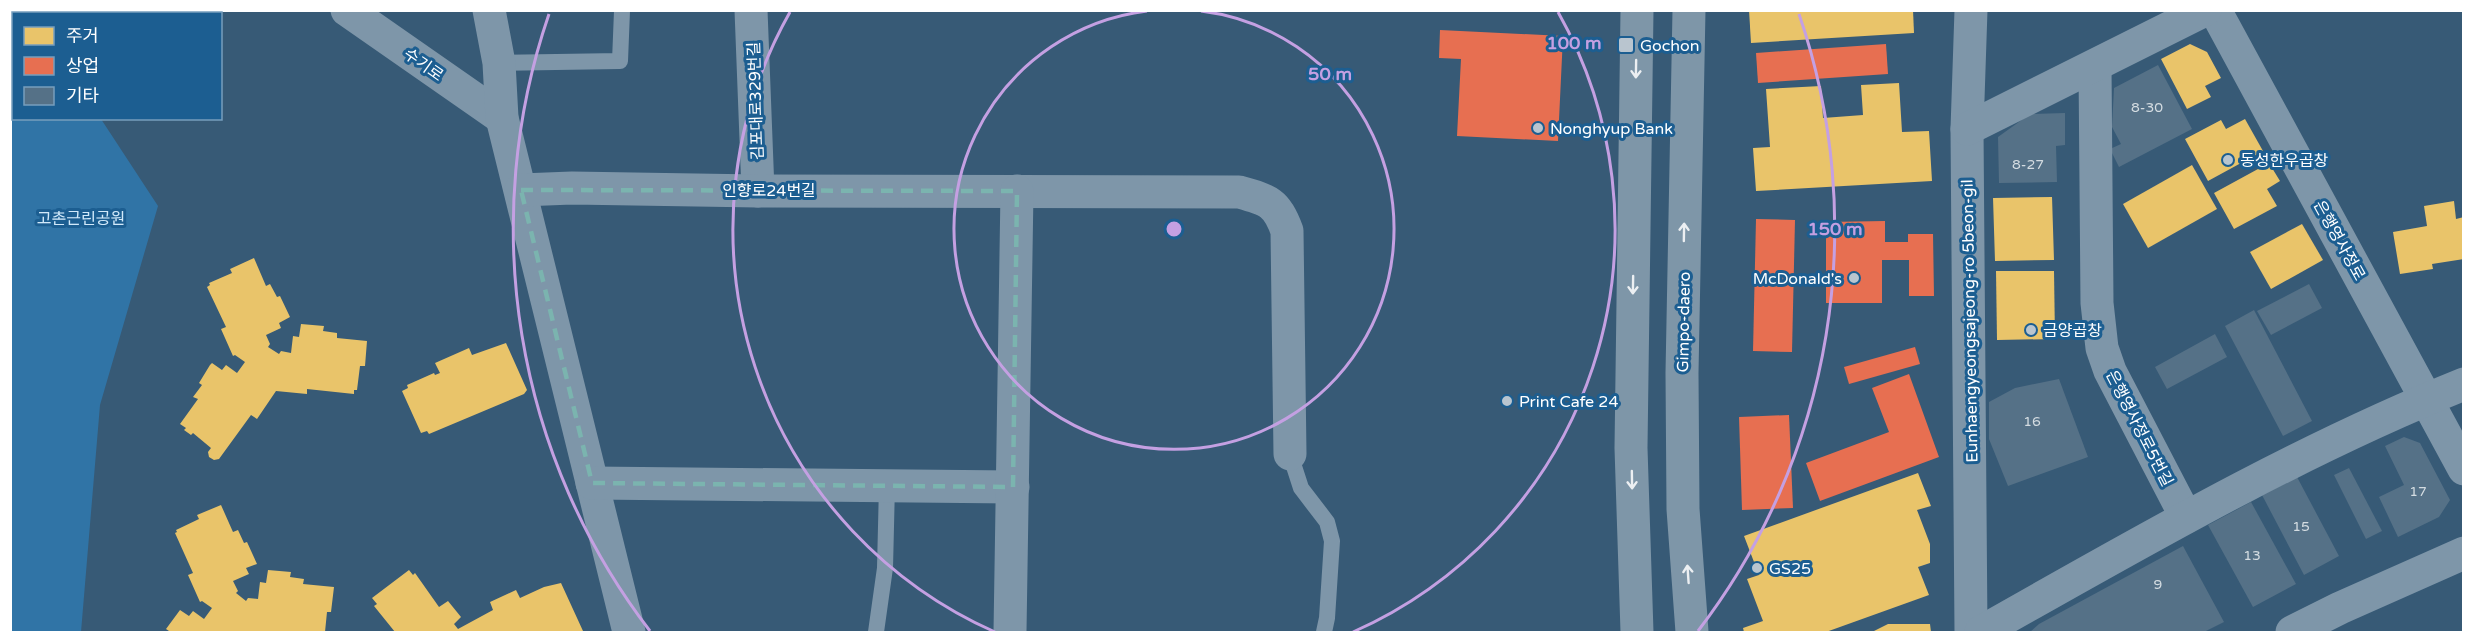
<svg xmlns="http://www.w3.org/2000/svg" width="2474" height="643" font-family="'Varela Round','Noto Sans KR',sans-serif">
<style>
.green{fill:#3074a6}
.homes{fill:#e9c46a}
.shops{fill:#e76f51}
.building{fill:#557187}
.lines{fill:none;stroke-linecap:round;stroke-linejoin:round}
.service{stroke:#7e96a9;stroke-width:16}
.minor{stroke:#7e96a9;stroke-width:33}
.tertiary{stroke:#7e96a9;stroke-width:33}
.primary{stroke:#7e96a8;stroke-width:33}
.oneway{stroke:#eceff2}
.marked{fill:none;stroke:#7bb4af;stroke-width:4.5;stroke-dasharray:12 8;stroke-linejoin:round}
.ring{fill:none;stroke:#c4a0e2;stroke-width:3}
.poi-dot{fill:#b9c5cf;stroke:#1c5e91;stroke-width:2}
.labels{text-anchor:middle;stroke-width:6;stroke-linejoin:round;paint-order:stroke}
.number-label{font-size:14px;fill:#d4dce1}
.poi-label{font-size:16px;fill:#fff;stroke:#1c5e91;text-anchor:start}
.street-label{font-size:16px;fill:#fff;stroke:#1c5e91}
.park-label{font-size:16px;fill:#d1e9fa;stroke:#1c5e91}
.centre{fill:#c4a0e2;stroke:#1c5e91;stroke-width:3}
.ring-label{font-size:18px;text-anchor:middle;font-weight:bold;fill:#c4a0e2;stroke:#1c5e91;stroke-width:6;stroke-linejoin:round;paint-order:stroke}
</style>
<rect width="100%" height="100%" fill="#375a76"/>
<path class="green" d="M 10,11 L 31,11 L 33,13 L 14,14 L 14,118 L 101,119 L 158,206 L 100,405 L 81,632 L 11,632 Z"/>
<g class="homes">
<path d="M 1749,10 L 1913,10 L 1914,33 L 1751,43 Z"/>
<path d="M 2190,44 L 2207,52 L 2221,78 L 2205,86 L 2211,97 L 2187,109 L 2161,59 Z"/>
<path d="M 1899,83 L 1902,132 L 1929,131 L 1932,181 L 1756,191 L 1753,148 L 1770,147 L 1766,89 L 1821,86 L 1823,118 L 1863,115 L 1861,85 Z"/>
<path d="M 2245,119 L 2263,151 L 2208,181 L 2185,139 L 2221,120 L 2226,129 Z"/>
<path d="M 2269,163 L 2280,181 L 2267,189 L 2277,206 L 2234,229 L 2214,193 Z"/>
<path d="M 2192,165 L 2217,209 L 2148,248 L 2123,204 Z"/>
<path d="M 2052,197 L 2054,260 L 1995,261 L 1993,198 Z"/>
<path d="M 2454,201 L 2456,219 L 2464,217 L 2464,259 L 2432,264 L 2433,269 L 2400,274 L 2393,232 L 2427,226 L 2424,206 Z"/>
<path d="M 2302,224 L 2323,260 L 2271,289 L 2250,252 Z"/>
<path d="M 254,258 L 266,286 L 270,284 L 277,297 L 280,296 L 290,317 L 279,323 L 281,328 L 266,335 L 270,344 L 268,347 L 279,354 L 281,351 L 291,353 L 293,336 L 299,337 L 301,324 L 324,326 L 323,331 L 337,333 L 337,338 L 367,341 L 365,366 L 360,366 L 357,390 L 354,390 L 354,394 L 307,389 L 307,394 L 276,391 L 257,419 L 251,415 L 219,459 L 214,460 L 209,457 L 208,452 L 211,448 L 193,433 L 191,435 L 184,430 L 186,428 L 180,424 L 198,399 L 193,397 L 202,385 L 199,383 L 210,365 L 212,363 L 222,370 L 226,365 L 237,373 L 245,362 L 235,355 L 233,356 L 221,329 L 226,327 L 207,287 L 210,285 L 209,283 L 232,273 L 230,269 Z"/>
<path d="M 1996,271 L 2054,271 L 2055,339 L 1997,340 Z"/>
<path d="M 506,343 L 527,390 L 524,394 L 429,434 L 427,431 L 421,433 L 402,391 L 408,388 L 407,385 L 434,373 L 435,375 L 440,373 L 435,363 L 469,348 L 472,355 Z"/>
<path d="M 1918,473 L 1931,506 L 1917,510 L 1930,544 L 1930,563 L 1918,567 L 1929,595 L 1826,632 L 1744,632 L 1743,628 L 1763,621 L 1747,579 L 1759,575 L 1744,536 Z"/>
<path d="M 221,505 L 233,532 L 238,530 L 244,543 L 247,542 L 257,564 L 246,568 L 249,574 L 233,581 L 238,591 L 236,593 L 246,601 L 248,598 L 258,599 L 260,582 L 266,583 L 268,570 L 291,572 L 290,577 L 304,579 L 303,584 L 334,587 L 331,612 L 327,612 L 325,632 L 168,632 L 169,631 L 166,629 L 180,610 L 189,616 L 193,611 L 204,619 L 212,608 L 202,601 L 200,602 L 188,575 L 193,573 L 175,533 L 177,532 L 176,530 L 199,519 L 197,515 Z"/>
<path d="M 409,570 L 413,575 L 415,573 L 439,607 L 448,601 L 461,617 L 454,624 L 458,629 L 493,610 L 490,602 L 516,590 L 520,598 L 544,587 L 561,583 L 583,631 L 395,632 L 374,606 L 377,604 L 372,598 Z"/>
<path d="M 1888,624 L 1930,624 L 1931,632 L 1872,632 Z"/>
</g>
<g class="shops">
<path d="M 1440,30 L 1563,36 L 1558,141 L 1457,136 L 1461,59 L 1439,58 Z"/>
<path d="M 1886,44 L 1888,74 L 1758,83 L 1756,53 Z"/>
<path d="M 1756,219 L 1795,220 L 1792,352 L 1753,351 Z"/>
<path d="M 1885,221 L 1885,242 L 1908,242 L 1908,234 L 1933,234 L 1934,296 L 1909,296 L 1909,260 L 1882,260 L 1882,303 L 1826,303 L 1826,222 Z"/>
<path d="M 1915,347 L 1920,364 L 1849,384 L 1844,367 Z"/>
<path d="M 1909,374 L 1939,457 L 1820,501 L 1806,463 L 1889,432 L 1872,388 Z"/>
<path d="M 1789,415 L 1793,508 L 1742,510 L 1739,417 Z"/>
</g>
<g class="building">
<path d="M 2158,65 L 2192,129 L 2119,167 L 2110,149 L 2121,144 L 2112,127 L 2114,88 Z"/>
<path d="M 2065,113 L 2065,145 L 2056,146 L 2057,182 L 1999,183 L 1998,137 L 2030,114 Z"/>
<path d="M 2309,284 L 2322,308 L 2271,335 L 2257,311 Z"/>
<path d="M 2254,310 L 2312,421 L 2283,436 L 2225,326 Z"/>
<path d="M 2215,334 L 2227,357 L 2167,389 L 2155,367 Z"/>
<path d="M 2059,379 L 2088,457 L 2008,486 L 1989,439 L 1989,402 L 2015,388 Z"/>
<path d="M 2404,437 L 2420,443 L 2450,500 L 2439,517 L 2398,537 L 2379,497 L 2404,485 L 2385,446 Z"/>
<path d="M 2349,468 L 2382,531 L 2366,539 L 2334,475 Z"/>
<path d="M 2297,477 L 2339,556 L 2304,575 L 2262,495 Z"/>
<path d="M 2251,502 L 2296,584 L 2253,607 L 2208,525 Z"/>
<path d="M 2183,546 L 2224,622 L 2204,632 L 2030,632 L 2039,624 Z"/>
</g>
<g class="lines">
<g class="service">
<path d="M 499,63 L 620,61 L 622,11"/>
<path d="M 1290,454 L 1301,488 L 1327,522 L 1332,541 L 1327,618 L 1324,632"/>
<path d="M 876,632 L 885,568 L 887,485"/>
</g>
<g class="minor">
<path d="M 347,10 L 502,118"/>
<path d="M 489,10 L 499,63 L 502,118 L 629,632"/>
<path d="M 751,10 L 758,191"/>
<path d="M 1971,10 L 1967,129 L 1971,632"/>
<path d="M 2215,10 L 2464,469"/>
<path d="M 2095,67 L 2097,303 L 2102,348 L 2110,371 L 2186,517"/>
<path d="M 1967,129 L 2205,10"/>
<path d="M 521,190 L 572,188 L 758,191 L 1239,192 C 1268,200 1277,202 1287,231 L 1290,454"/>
<path d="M 592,483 L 1013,487"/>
<path d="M 1010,632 L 1017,191"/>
<path d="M 1981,632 C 2139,543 2295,452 2464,384"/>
</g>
<path class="tertiary" d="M 2292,632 L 2340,608 L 2464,553"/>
<g class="primary">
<path d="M 1689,10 L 1682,373 L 1683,509 L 1692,632"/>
<path d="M 1637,632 L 1631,448 L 1637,10"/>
</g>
</g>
<defs><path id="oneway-shaft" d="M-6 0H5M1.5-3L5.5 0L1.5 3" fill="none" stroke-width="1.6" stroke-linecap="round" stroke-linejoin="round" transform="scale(1.5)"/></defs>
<g class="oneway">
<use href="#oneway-shaft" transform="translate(1636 69) rotate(91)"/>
<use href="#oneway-shaft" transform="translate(1684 232) rotate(-89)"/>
<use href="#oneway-shaft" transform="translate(1633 285) rotate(91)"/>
<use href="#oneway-shaft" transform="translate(1632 480) rotate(89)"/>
<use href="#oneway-shaft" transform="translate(1688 574) rotate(-94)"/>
</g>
<path class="marked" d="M 521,190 L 1017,191 L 1013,487 L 592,483 Z"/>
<g class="ring">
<path d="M1201 11A220 220 0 1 1 1147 11"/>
<path d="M995 632A441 441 0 0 1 790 12M1558 12A441 441 0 0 1 1353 632"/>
<path d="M650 631A661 661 0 0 1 549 14M1799 14A661 661 0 0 1 1698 631"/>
</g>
<g class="poi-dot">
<rect x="1618" y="37" width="16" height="16" rx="3"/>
<circle cx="1538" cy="128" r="6"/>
<circle cx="2228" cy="160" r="6"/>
<circle cx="1854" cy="278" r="6"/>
<circle cx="2031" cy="330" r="6"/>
<circle cx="1507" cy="401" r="6"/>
<circle cx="1757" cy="568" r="6"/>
</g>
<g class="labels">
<g class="number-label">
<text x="2147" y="112">8-30</text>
<text x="2028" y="169">8-27</text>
<text x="2032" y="426">16</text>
<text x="2418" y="496">17</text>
<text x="2301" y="531">15</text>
<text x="2252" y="560">13</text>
<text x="2158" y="589">9</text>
</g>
<g class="poi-label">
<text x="1640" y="51">Gochon</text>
<text x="1550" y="134">Nonghyup Bank</text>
<text x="2240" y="166">동성한우곱창</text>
<text x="1842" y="284" text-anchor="end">McDonald's</text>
<text x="2043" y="336">금양곱창</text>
<text x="1519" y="407">Print Cafe 24</text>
<text x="1769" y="574">GS25</text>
</g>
<g class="street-label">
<text transform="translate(424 64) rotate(35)" y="6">수기로</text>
<text transform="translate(755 101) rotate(-92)" y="6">김포대로329번길</text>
<text x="769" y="196">인향로24번길</text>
<text transform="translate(2340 240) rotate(61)" y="6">은행영사정로</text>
<text transform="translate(1969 321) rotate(-91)" y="6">Eunhaengyeongsajeong-ro 5beon-gil</text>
<text transform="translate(1683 322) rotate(-89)" y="6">Gimpo-daero</text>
<text transform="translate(2140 428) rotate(63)" y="6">은행영사정로5번길</text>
</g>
<g class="park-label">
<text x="81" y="224">고촌근린공원</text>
</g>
</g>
<circle cx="1174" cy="229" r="9" class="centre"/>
<g class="ring-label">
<text x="1574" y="49">100 m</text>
<text x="1330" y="80">50 m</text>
<text x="1835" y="235">150 m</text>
</g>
<rect width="2474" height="643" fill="none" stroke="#ffffff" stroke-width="24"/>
<rect x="12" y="12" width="210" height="108" fill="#1c5e91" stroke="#779ebd" stroke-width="1.5"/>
<rect x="24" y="27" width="30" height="18" fill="#e9c46a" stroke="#779ebd" stroke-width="1.5"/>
<text x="66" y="42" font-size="18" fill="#ffffff">주거</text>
<rect x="24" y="57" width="30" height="18" fill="#e76f51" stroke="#779ebd" stroke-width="1.5"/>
<text x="66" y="72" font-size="18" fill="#ffffff">상업</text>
<rect x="24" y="87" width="30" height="18" fill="#557187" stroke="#779ebd" stroke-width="1.5"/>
<text x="66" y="102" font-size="18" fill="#ffffff">기타</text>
</svg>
